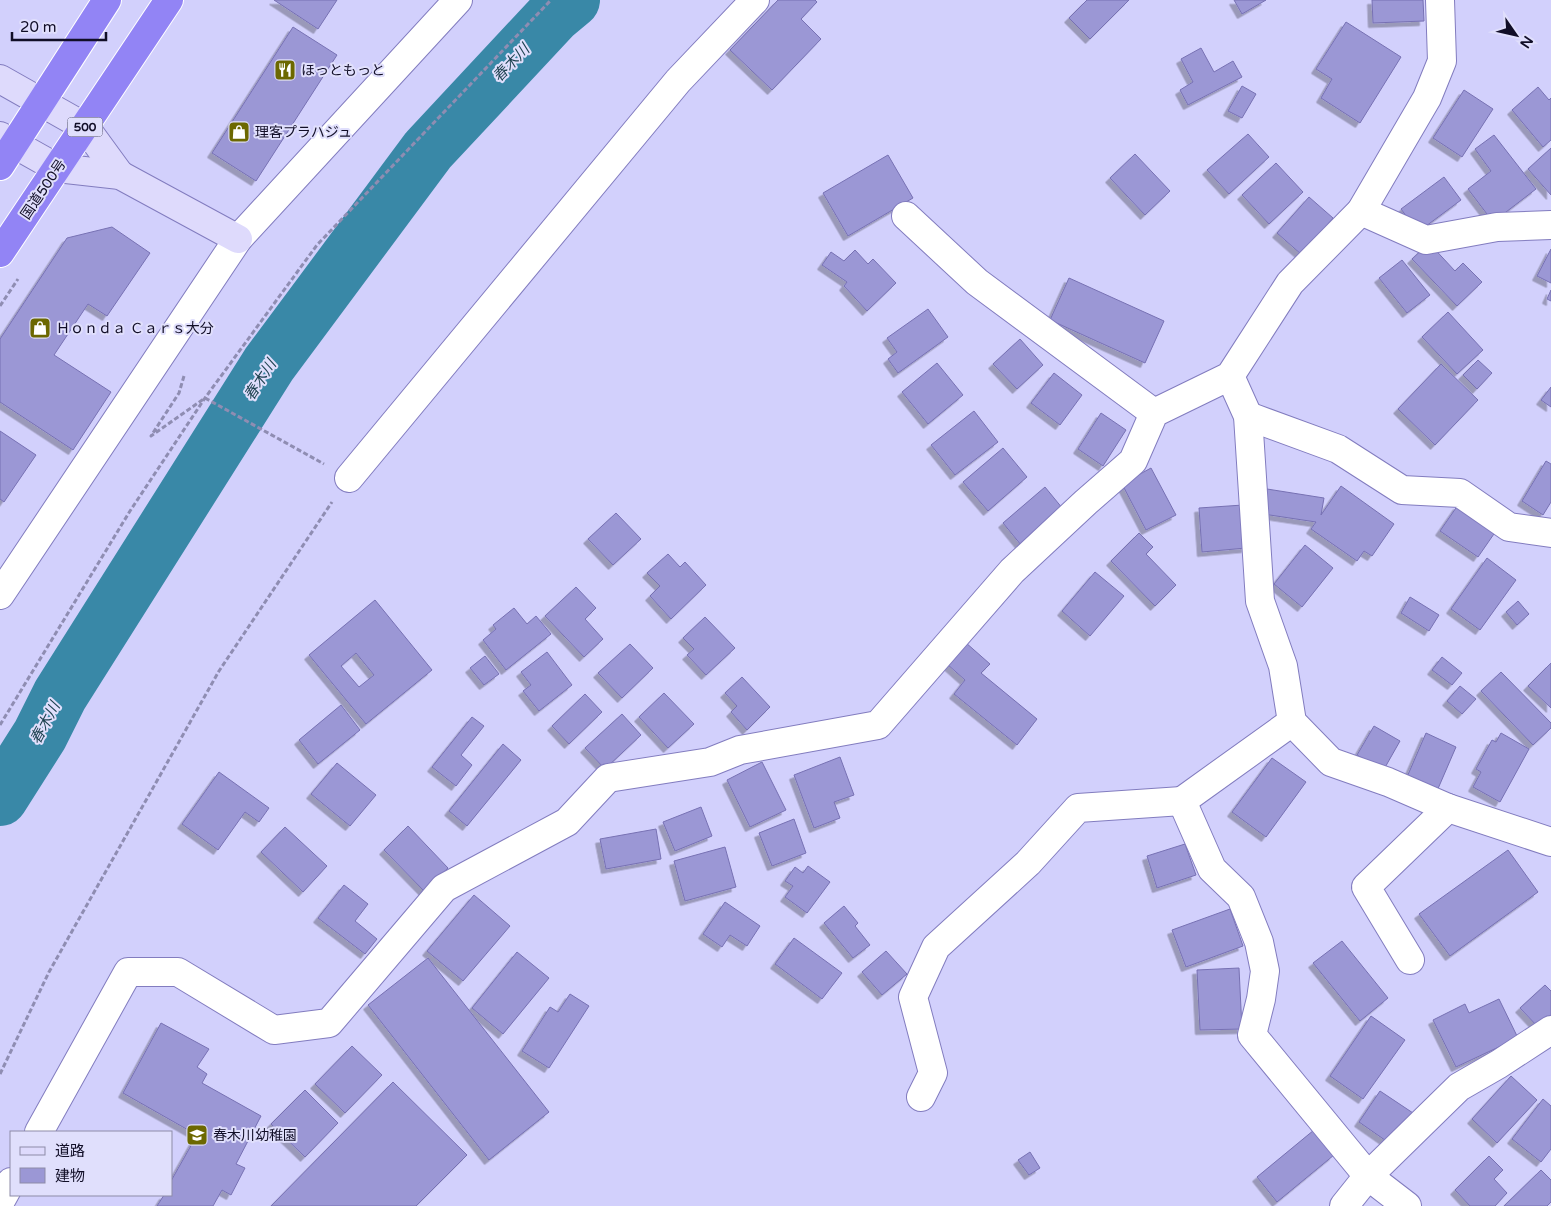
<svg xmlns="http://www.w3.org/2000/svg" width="1551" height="1206" font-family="'Varela Round','Noto Sans JP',sans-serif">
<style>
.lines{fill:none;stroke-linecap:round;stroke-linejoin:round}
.river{stroke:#3988a7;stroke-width:56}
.building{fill:#9b97d5;stroke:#7771b3;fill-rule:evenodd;filter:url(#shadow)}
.street-casing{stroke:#827cbf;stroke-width:30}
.secondary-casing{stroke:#827cbf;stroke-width:30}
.highway-casing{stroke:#fff;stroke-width:30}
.path{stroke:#8f8db2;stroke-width:3;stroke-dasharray:5 2.5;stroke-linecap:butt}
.street{stroke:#fff;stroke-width:28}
.secondary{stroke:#dedafc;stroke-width:28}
.highway{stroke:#9284f5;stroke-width:28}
.labels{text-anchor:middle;stroke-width:4;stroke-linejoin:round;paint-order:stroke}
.shield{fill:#e0dffc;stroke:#4f4d67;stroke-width:1}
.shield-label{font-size:12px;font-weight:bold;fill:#110e27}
.poi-label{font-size:14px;fill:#110e27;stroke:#e0dffc;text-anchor:start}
.street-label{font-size:14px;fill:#110e27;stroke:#e0dffc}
.water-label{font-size:15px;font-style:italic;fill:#1e4250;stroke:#e0dffc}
</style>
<defs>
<filter id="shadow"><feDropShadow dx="-4.5" dy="4.5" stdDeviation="0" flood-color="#0004"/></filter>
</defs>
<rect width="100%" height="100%" fill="#d2d0fc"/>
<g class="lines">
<path class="river" d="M 0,798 L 40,735 L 60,695 L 269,364 L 428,150 L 554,15 L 572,0"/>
</g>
<g class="building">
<path d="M 274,0 L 337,0 L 318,29 Z"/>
<path d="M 778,0 L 815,0 L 817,2 L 801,19 L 821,39 L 772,90 L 730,50 Z"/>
<path d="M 1087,0 L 1129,0 L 1090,39 L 1069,18 Z"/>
<path d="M 1234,0 L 1266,0 L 1242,14 Z"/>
<path d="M 1372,0 L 1423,0 L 1424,21 L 1373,23 Z"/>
<path d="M 1346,22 L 1401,57 L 1360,123 L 1321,98 L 1332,79 L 1316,69 Z"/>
<path d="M 293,27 L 337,55 L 256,181 L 212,153 Z"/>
<path d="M 1201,48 L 1214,72 L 1233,61 L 1242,77 L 1188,105 L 1180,90 L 1193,82 L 1181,59 Z"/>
<path d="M 1242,86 L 1256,94 L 1242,118 L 1228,111 Z"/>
<path d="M 1538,87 L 1549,100 L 1551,98 L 1551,140 L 1543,147 L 1512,110 Z"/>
<path d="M 1464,90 L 1493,109 L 1462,157 L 1433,138 Z"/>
<path d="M 1248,134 L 1269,157 L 1229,194 L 1207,170 Z"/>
<path d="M 1494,135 L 1536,189 L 1493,222 L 1468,189 L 1491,171 L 1475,149 Z"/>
<path d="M 1551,148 L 1551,195 L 1528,169 Z"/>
<path d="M 1135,154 L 1170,191 L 1145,215 L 1110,178 Z"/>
<path d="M 888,155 L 913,198 L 848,236 L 823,193 Z"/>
<path d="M 1276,163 L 1303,192 L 1269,224 L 1242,195 Z"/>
<path d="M 1444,177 L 1461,200 L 1418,232 L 1401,209 Z"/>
<path d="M 1309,197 L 1333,218 L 1302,255 L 1277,233 Z"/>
<path d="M 112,227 L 150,253 L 107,316 L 88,304 L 54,355 L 111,392 L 73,450 L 0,402 L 0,339 L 67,238 Z"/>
<path d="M 1429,243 L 1455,271 L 1463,263 L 1482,282 L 1457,306 L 1412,259 Z"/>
<path d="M 1551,249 L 1551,283 L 1537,276 Z"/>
<path d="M 855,250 L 868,264 L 873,259 L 896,283 L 867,311 L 844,286 L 847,282 L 822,265 L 831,252 L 844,261 Z"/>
<path d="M 1402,260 L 1430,295 L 1407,313 L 1379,278 Z"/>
<path d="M 1069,278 L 1164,321 L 1145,363 L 1050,320 Z"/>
<path d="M 1551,290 L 1551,301 L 1547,299 Z"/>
<path d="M 928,309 L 948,337 L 898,373 L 888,359 L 897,352 L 887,338 Z"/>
<path d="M 1448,312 L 1483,350 L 1457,374 L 1422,337 Z"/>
<path d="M 1020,339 L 1043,365 L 1017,389 L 993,364 Z"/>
<path d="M 1478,360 L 1492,373 L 1477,389 L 1463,375 Z"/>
<path d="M 937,363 L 963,395 L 928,424 L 902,392 Z"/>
<path d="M 1441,364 L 1478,400 L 1435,445 L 1398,409 Z"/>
<path d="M 1054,373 L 1082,395 L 1060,425 L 1031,403 Z"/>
<path d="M 1551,387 L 1551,407 L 1541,400 Z"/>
<path d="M 974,411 L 998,442 L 955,475 L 931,445 Z"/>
<path d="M 1101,413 L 1126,430 L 1103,466 L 1078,449 Z"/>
<path d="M 0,431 L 36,455 L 4,502 L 0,499 Z"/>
<path d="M 1003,448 L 1027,477 L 988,511 L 963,482 Z"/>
<path d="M 1546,461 L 1551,464 L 1551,502 L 1543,515 L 1522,501 Z"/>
<path d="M 1151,468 L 1176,515 L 1146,530 L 1122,484 Z"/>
<path d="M 1341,486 L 1394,524 L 1372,556 L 1364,551 L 1357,561 L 1311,529 L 1316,522 L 1263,514 L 1267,489 L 1324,498 L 1321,515 Z"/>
<path d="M 1045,487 L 1063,509 L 1021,545 L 1003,523 Z"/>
<path d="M 1243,505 L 1246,548 L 1202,552 L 1199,508 Z"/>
<path d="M 1458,505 L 1496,531 L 1478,557 L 1440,531 Z"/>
<path d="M 616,513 L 641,539 L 613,565 L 588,539 Z"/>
<path d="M 1139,533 L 1153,547 L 1146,554 L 1176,585 L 1155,606 L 1111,561 Z"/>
<path d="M 1305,545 L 1333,568 L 1302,607 L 1274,584 Z"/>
<path d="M 668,554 L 680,567 L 685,562 L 706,585 L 671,619 L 650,596 L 660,586 L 647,573 Z"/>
<path d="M 1487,558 L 1516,580 L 1480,630 L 1451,609 Z"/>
<path d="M 1095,572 L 1124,596 L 1090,636 L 1062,611 Z"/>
<path d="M 576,587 L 596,608 L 585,619 L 603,639 L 584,657 L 545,616 Z"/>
<path d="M 1410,597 L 1439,615 L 1429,631 L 1401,613 Z"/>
<path d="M 375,600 L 432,670 L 366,724 L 309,655 ZM 356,653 L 374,675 L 359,687 L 341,666 Z"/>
<path d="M 1518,601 L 1529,614 L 1517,625 L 1506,612 Z"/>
<path d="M 514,608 L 527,624 L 536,616 L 551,634 L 506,670 L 483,640 L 496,629 L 493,625 Z"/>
<path d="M 705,617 L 735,648 L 706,675 L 687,655 L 694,649 L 683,638 Z"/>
<path d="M 965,642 L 990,664 L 981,673 L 1037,719 L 1017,745 L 954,694 L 965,680 L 947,664 Z"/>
<path d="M 630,644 L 653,668 L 622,698 L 598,673 Z"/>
<path d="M 547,652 L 572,685 L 539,711 L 523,691 L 531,685 L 521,672 Z"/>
<path d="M 485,656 L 499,674 L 484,685 L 470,668 Z"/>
<path d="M 1442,657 L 1462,673 L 1452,685 L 1432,670 Z"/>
<path d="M 1551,663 L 1551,708 L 1528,686 Z"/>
<path d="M 1501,672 L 1551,723 L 1551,728 L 1533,745 L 1481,691 Z"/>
<path d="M 742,677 L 770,707 L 747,730 L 731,712 L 737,706 L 725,693 Z"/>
<path d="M 1460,686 L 1476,699 L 1462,714 L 1447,701 Z"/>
<path d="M 664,693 L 694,724 L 668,748 L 639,717 Z"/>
<path d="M 585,694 L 602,712 L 569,744 L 552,726 Z"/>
<path d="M 341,705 L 360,730 L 318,764 L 299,740 Z"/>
<path d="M 622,714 L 641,735 L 605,769 L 585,748 Z"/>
<path d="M 472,717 L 484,726 L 461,755 L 472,765 L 456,786 L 432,767 Z"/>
<path d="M 1374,726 L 1400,741 L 1383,771 L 1357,755 Z"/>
<path d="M 1426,733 L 1456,747 L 1437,791 L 1407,777 Z"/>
<path d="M 1501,733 L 1529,749 L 1500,802 L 1473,787 L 1481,772 L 1476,769 L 1492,740 L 1496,742 Z"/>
<path d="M 503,744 L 521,760 L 467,826 L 449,811 Z"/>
<path d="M 840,757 L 854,795 L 834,802 L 840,818 L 814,828 L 794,775 Z"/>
<path d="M 1272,758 L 1306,782 L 1266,837 L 1232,812 Z"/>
<path d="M 762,762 L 786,810 L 750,827 L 727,780 Z"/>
<path d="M 337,763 L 376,795 L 350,826 L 311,794 Z"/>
<path d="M 219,772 L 269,808 L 259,822 L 245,812 L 218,850 L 182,824 Z"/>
<path d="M 701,807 L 712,836 L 675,851 L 663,822 Z"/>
<path d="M 794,819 L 806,853 L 772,866 L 759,833 Z"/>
<path d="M 408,826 L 448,868 L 424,891 L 384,850 Z"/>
<path d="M 285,827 L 327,866 L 303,892 L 261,852 Z"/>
<path d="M 656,829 L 661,859 L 606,869 L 600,839 Z"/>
<path d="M 1185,844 L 1196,875 L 1157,888 L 1147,856 Z"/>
<path d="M 725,847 L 736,887 L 685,901 L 674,861 Z"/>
<path d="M 1508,850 L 1538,892 L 1450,956 L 1419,914 Z"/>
<path d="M 808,866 L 830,882 L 807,913 L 785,897 L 793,886 L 785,881 L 795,867 L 803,873 Z"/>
<path d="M 344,885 L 368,904 L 355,921 L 377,939 L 365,954 L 318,918 Z"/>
<path d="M 474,895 L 510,926 L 463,981 L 427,951 Z"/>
<path d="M 725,902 L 760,926 L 747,946 L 730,935 L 722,947 L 703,934 Z"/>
<path d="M 844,906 L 858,923 L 855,926 L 870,945 L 853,958 L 824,923 Z"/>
<path d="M 1230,909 L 1243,946 L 1186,967 L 1172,930 Z"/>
<path d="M 794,938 L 842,973 L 822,999 L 775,964 Z"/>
<path d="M 1342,941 L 1388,998 L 1360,1021 L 1313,963 Z"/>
<path d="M 886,951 L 907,974 L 882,995 L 862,972 Z"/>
<path d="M 517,952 L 549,978 L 503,1034 L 472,1008 Z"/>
<path d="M 428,958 L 549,1112 L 489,1160 L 368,1005 Z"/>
<path d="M 1239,968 L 1242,1029 L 1200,1030 L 1197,970 Z"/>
<path d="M 1545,985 L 1551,991 L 1551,1015 L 1538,1027 L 1520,1008 Z"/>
<path d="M 570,994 L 589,1006 L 549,1068 L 522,1051 L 550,1007 L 558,1012 Z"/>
<path d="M 1499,999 L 1518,1038 L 1456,1067 L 1433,1020 L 1465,1004 L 1469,1013 Z"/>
<path d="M 1371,1016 L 1405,1040 L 1363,1099 L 1330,1076 Z"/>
<path d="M 161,1023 L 209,1049 L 197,1067 L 207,1074 L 202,1083 L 261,1116 L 236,1164 L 245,1168 L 231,1195 L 222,1190 L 213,1206 L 157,1206 L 164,1195 L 171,1195 L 171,1181 L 197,1135 L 123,1093 Z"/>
<path d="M 352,1046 L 382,1075 L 345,1113 L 315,1084 Z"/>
<path d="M 1511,1076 L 1537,1100 L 1497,1143 L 1472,1119 Z"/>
<path d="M 393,1082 L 467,1155 L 416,1206 L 271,1206 Z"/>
<path d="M 305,1090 L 338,1123 L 305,1157 L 271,1124 Z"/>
<path d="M 1380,1091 L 1413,1113 L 1392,1145 L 1359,1122 Z"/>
<path d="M 1543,1099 L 1551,1106 L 1551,1149 L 1541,1162 L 1512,1139 Z"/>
<path d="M 1314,1130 L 1334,1155 L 1277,1202 L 1257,1177 Z"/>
<path d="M 1030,1152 L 1040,1168 L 1029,1175 L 1018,1160 Z"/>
<path d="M 1489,1156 L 1503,1170 L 1494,1179 L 1507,1193 L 1495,1206 L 1470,1206 L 1455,1190 Z"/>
<path d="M 1541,1170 L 1551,1180 L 1551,1202 L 1547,1206 L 1504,1206 Z"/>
</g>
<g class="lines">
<g class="street-casing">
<g id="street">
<path d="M 1361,211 L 1426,240 L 1497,227 L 1551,225"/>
<path d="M 906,216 L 977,282 L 1154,413"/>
<path d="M 1230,376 L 1248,416 L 1260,601 L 1283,666 L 1292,722 L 1331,762 L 1388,782 L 1448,808 L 1551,842"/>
<path d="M 1248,416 L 1338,449 L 1402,490 L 1460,493 L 1509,527 L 1551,533"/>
<path d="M 349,478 L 678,81 L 755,0"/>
<path d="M 0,595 L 238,239 L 458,0"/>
<path d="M 1292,722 L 1182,801 L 1212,869 L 1241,897 L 1259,942 L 1265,971 L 1261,999 L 1252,1035 L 1368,1176 L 1407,1206"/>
<path d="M 1410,960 L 1366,887 L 1448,808"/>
<path d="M 921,1097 L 933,1073 L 913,997 L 936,947 L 1028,863 L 1078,808 L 1182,801"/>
<path d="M 39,1132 L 128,972 L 178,972 L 274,1030 L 329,1023 L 444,888 L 567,822 L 608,778 L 710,762 L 740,750 L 878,725 L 1012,571 L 1086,502 L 1133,461 L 1154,413 L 1230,376 L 1290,283 L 1361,211 L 1427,98 L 1442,61 L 1440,0"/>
<path d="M 0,1202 L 11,1182"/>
<path d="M 1344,1206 L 1368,1176 L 1459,1087 L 1499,1064 L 1551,1030"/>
</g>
</g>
<g class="secondary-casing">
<g id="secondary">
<path d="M 0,79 L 85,127 L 120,175"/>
<path d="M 0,136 L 57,168 L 120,175 L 238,239"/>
</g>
</g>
<g class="highway-casing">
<g id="highway">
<path d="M 0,166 L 107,0"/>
<path d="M 0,253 L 169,0"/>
</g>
</g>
<g class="path">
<path d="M 0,306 L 18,279"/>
<path d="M 184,376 L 179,393 L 151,436 L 205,398 L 324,464"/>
<path d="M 0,725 L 130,511 L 205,398 L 317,245 L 551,0"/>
<path d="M 0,1074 L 49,972 L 219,671 L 332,502"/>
</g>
<use href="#street" class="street"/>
<use href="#secondary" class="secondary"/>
<use href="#highway" class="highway"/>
</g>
<defs>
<g id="restaurant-square" transform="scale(1.125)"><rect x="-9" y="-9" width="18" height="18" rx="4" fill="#6c6800" stroke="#e0dffc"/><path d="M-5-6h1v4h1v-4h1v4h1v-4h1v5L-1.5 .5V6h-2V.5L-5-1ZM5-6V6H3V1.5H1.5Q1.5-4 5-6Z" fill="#fff"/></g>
<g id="shop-square" transform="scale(1.125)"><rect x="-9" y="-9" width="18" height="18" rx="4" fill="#6c6800" stroke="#e0dffc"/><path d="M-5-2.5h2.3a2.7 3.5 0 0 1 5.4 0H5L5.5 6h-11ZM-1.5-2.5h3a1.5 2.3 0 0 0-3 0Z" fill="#fff"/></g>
<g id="school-square" transform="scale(1.125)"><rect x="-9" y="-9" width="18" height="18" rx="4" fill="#6c6800" stroke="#e0dffc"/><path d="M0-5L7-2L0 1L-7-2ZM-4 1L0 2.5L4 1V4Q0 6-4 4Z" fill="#fff"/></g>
</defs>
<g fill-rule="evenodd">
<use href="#restaurant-square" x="285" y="70"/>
<use href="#shop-square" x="239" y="132"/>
<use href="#shop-square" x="40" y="328"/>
<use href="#school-square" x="197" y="1135"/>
</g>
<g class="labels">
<rect class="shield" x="67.5" y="117.5" width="35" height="19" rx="4"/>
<g class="shield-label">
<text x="85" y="131">500</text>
</g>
<g class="poi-label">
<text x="301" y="75">ほっともっと</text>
<text x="255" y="137">理客プラハジュ</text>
<text x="56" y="333">Ｈｏｎｄａ Ｃａｒｓ大分</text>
<text x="213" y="1140">春木川幼稚園</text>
</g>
<g class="street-label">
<text transform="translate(43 189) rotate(-56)" y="5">国道500号</text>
</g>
<g class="water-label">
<text transform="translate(511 63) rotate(-46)" y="5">春木川</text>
<text transform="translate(260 380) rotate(-57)" y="5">春木川</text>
<text transform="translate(45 723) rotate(-62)" y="5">春木川</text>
</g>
</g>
<rect x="10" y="1131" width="162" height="65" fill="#e0dffc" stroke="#8d8ba7"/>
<rect x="20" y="1147" width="25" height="8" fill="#dedafc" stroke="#8d8ba7"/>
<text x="55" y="1156" font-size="15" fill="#110e27">道路</text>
<rect x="20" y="1168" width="25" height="15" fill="#9b97d5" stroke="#8d8ba7"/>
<text x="55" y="1181" font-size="15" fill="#110e27">建物</text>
<g transform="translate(1516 35) rotate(124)" stroke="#e0dffc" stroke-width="4" paint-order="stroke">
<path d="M0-4L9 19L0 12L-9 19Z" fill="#110e27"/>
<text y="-8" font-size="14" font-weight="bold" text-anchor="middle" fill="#110e27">N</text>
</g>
<path d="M12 32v8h94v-8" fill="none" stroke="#110e27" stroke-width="2.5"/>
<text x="20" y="32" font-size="15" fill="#110e27" stroke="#e0dffc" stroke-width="4" paint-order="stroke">20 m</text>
</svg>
